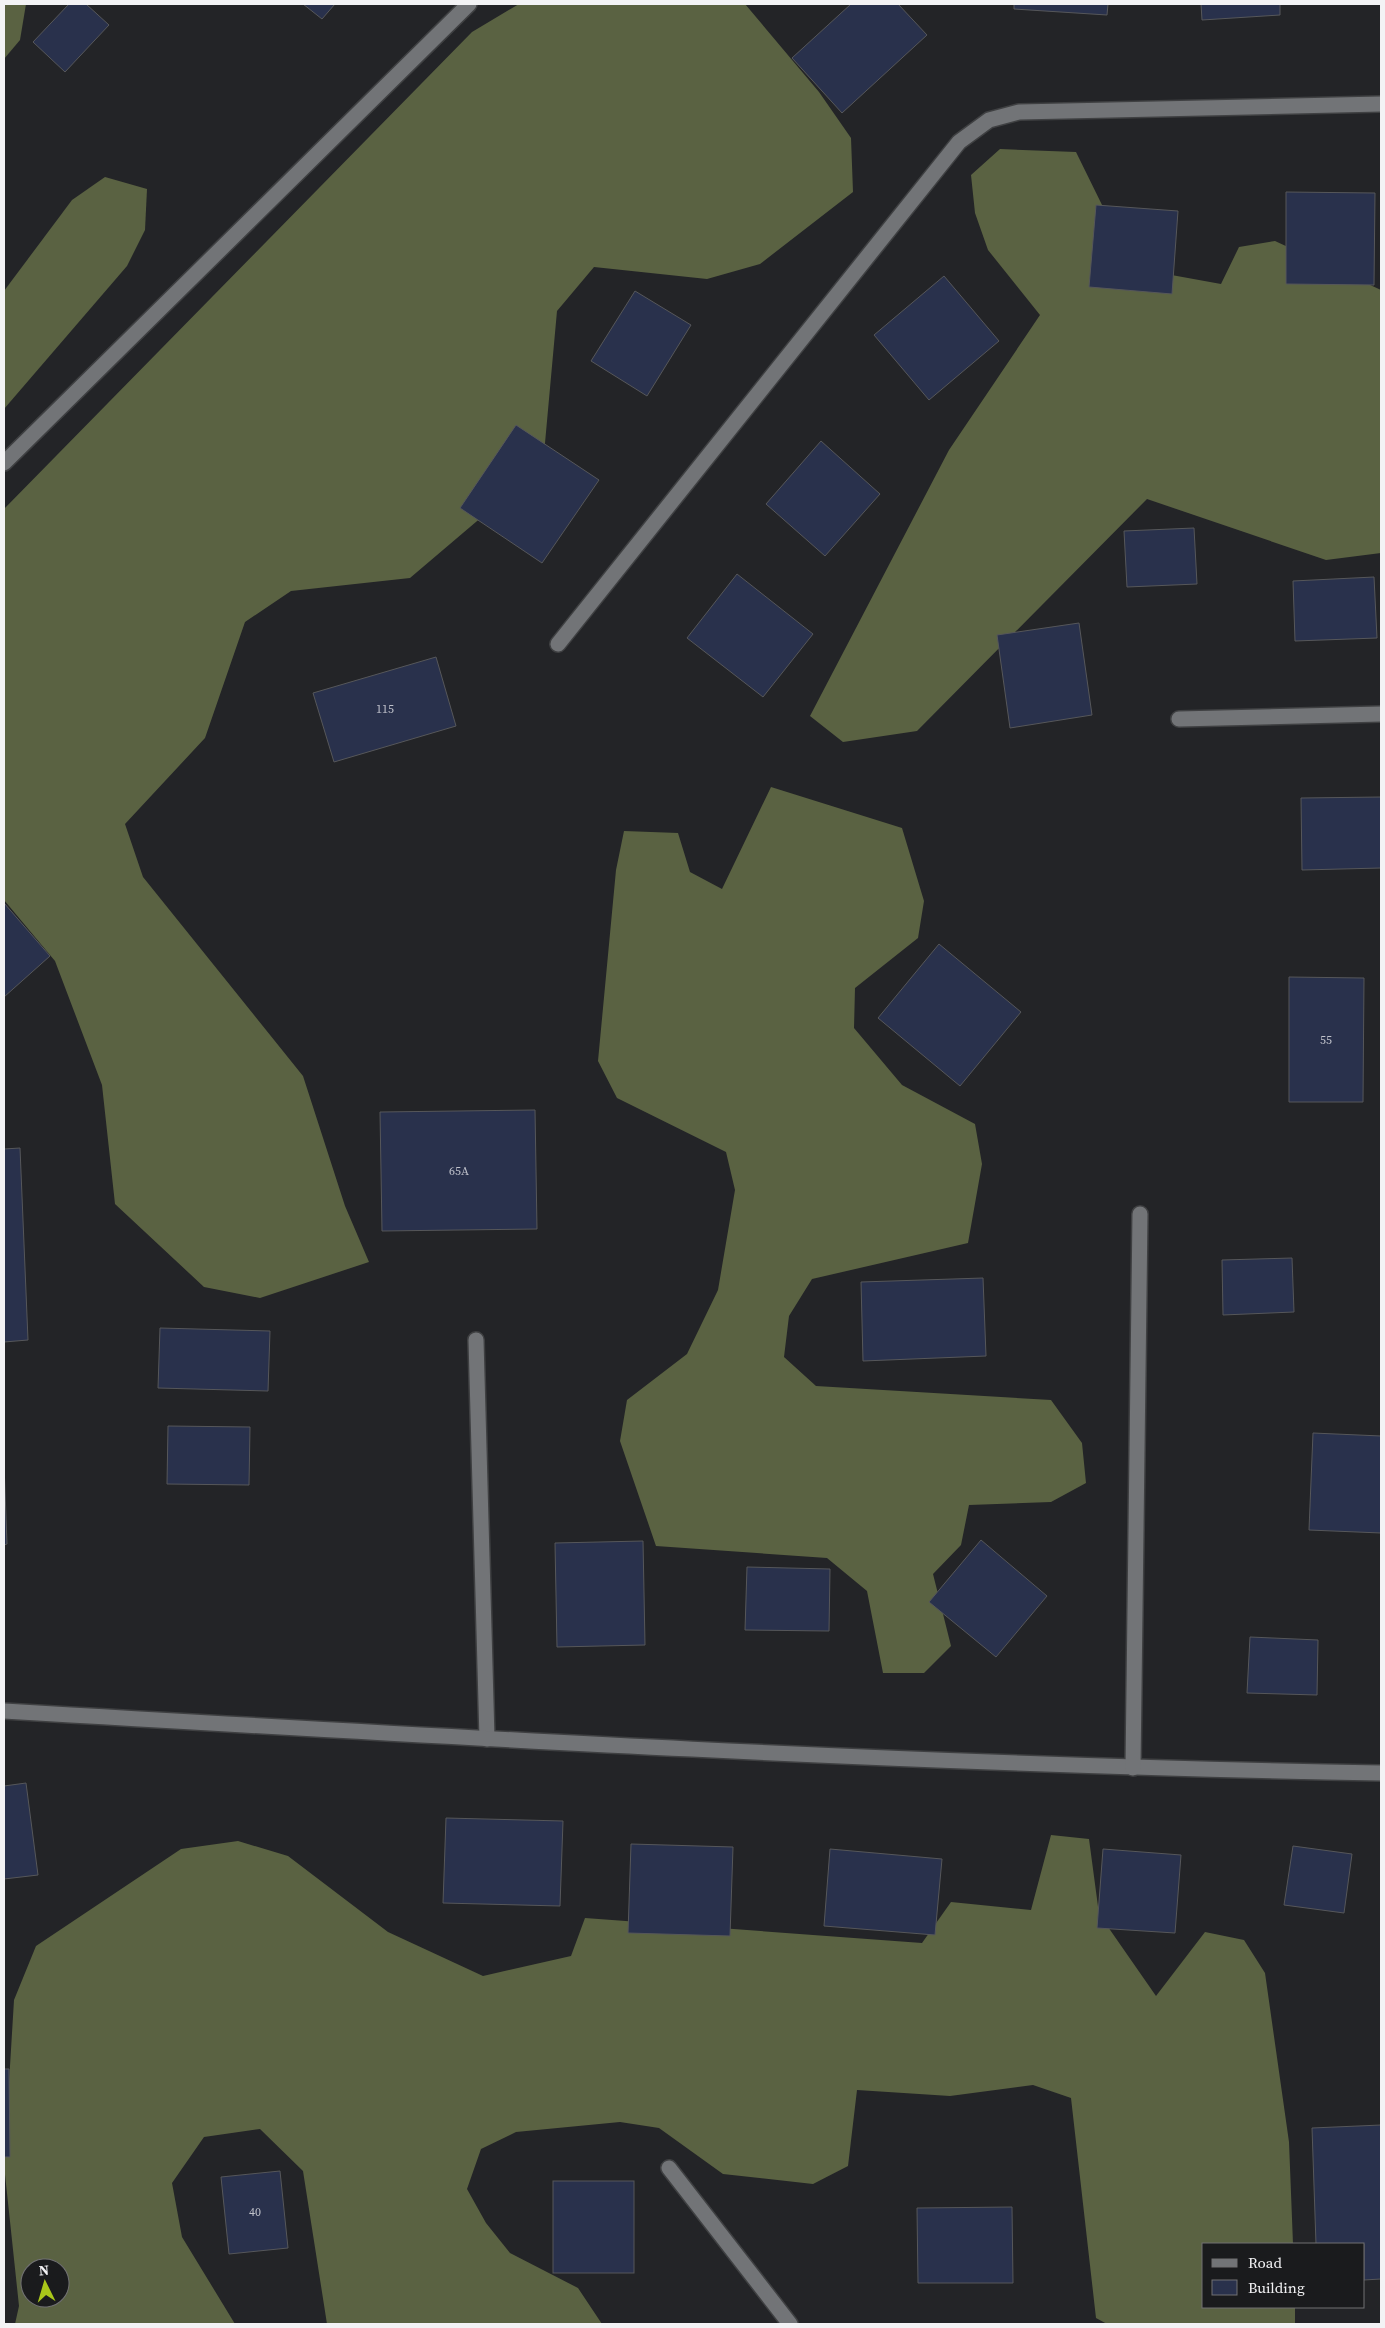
<svg xmlns="http://www.w3.org/2000/svg" width="1385" height="2328" font-family="'Source Serif 4',serif">
<style>
.forest{fill:#5a6242;fill-rule:evenodd}
.building{fill:#29314c;stroke:#56575a}
.lines{fill:none;stroke-linecap:round;stroke-linejoin:round}
.street-casing{stroke:#3f4042;stroke-width:18}
.street{stroke:#727477;stroke-width:15}
.labels{text-anchor:middle;stroke-width:4;stroke-linejoin:round;paint-order:stroke}
.number-label{font-size:12px;fill:#c0c2cb}
</style>
<rect width="100%" height="100%" fill="#232427"/>
<g class="forest">
<path d="M 4,4 L 26,4 L 20,40 L 4,59 Z"/>
<path d="M 519,4 L 745,4 L 819,92 L 851,138 L 853,192 L 760,264 L 707,279 L 594,267 L 557,311 L 543,465 L 410,578 L 291,591 L 245,622 L 205,738 L 125,824 L 143,877 L 303,1076 L 345,1206 L 369,1262 L 260,1298 L 204,1287 L 115,1204 L 102,1085 L 55,961 L 4,900 L 4,509 L 472,32 Z"/>
<path d="M 1000,149 L 1076,152 L 1133,268 L 1221,284 L 1239,247 L 1275,241 L 1381,290 L 1381,553 L 1326,560 L 1147,499 L 917,731 L 843,742 L 810,716 L 949,450 L 1040,315 L 988,250 L 975,213 L 971,175 Z"/>
<path d="M 105,177 L 147,189 L 145,230 L 127,266 L 4,409 L 4,291 L 72,200 Z"/>
<path d="M 771,787 L 902,828 L 924,901 L 918,938 L 855,988 L 854,1028 L 902,1085 L 975,1124 L 982,1164 L 968,1243 L 812,1279 L 789,1316 L 784,1357 L 816,1386 L 1051,1400 L 1082,1443 L 1086,1483 L 1051,1502 L 969,1505 L 961,1545 L 933,1574 L 951,1646 L 924,1673 L 883,1673 L 867,1591 L 827,1558 L 656,1546 L 620,1441 L 627,1400 L 687,1354 L 718,1290 L 735,1190 L 726,1152 L 617,1098 L 598,1061 L 616,870 L 624,831 L 678,833 L 690,872 L 722,889 Z"/>
<path d="M 1051,1835 L 1089,1839 L 1099,1914 L 1156,1996 L 1205,1932 L 1244,1940 L 1265,1973 L 1289,2142 L 1293,2244 L 1204,2244 L 1204,2307 L 1295,2307 L 1295,2324 L 1107,2324 L 1096,2318 L 1071,2098 L 1033,2085 L 950,2096 L 857,2090 L 848,2166 L 813,2184 L 723,2174 L 659,2128 L 620,2122 L 516,2132 L 481,2149 L 467,2189 L 486,2223 L 510,2253 L 578,2288 L 602,2324 L 327,2324 L 303,2171 L 260,2129 L 204,2137 L 172,2183 L 182,2237 L 235,2324 L 15,2324 L 19,2306 L 4,2165 L 14,2000 L 36,1946 L 181,1849 L 238,1841 L 288,1856 L 388,1932 L 483,1976 L 571,1956 L 585,1918 L 922,1943 L 951,1902 L 1031,1910 ZM 30,2268 L 60,2268 L 60,2298 L 30,2298 Z"/>
</g>
<g class="building">
<path d="M 69,4 L 86,4 L 109,25 L 65,72 L 33,42 Z"/>
<path d="M 303,4 L 335,4 L 322,19 Z"/>
<path d="M 851,4 L 898,4 L 927,35 L 842,113 L 792,58 Z"/>
<path d="M 1014,4 L 1108,4 L 1107,15 L 1014,9 Z"/>
<path d="M 1201,4 L 1280,4 L 1280,15 L 1202,20 Z"/>
<path d="M 1286,192 L 1375,193 L 1374,285 L 1286,284 Z"/>
<path d="M 1096,205 L 1178,211 L 1172,294 L 1089,287 Z"/>
<path d="M 944,276 L 999,341 L 929,400 L 874,335 Z"/>
<path d="M 635,291 L 691,325 L 647,396 L 591,361 Z"/>
<path d="M 516,425 L 599,480 L 542,563 L 460,508 Z"/>
<path d="M 821,441 L 880,494 L 825,556 L 766,504 Z"/>
<path d="M 1194,528 L 1197,584 L 1127,587 L 1124,531 Z"/>
<path d="M 737,574 L 813,634 L 763,697 L 687,638 Z"/>
<path d="M 1374,577 L 1377,638 L 1295,641 L 1293,581 Z"/>
<path d="M 1079,623 L 1092,715 L 1010,728 L 997,635 Z"/>
<path d="M 436,657 L 456,726 L 334,762 L 313,693 Z"/>
<path d="M 1381,797 L 1381,868 L 1302,870 L 1301,798 Z"/>
<path d="M 4,903 L 50,956 L 4,997 Z"/>
<path d="M 939,944 L 1021,1012 L 960,1086 L 878,1018 Z"/>
<path d="M 1289,977 L 1364,978 L 1363,1102 L 1289,1102 Z"/>
<path d="M 535,1110 L 537,1229 L 382,1231 L 380,1112 Z"/>
<path d="M 20,1148 L 28,1340 L 4,1342 L 4,1149 Z"/>
<path d="M 1292,1258 L 1294,1312 L 1223,1315 L 1222,1260 Z"/>
<path d="M 983,1278 L 986,1356 L 863,1361 L 861,1282 Z"/>
<path d="M 160,1328 L 270,1331 L 268,1391 L 158,1388 Z"/>
<path d="M 168,1426 L 250,1427 L 249,1485 L 167,1484 Z"/>
<path d="M 1313,1433 L 1381,1436 L 1381,1533 L 1309,1530 Z"/>
<path d="M 4,1464 L 7,1544 L 4,1545 Z"/>
<path d="M 981,1540 L 1047,1596 L 996,1657 L 929,1602 Z"/>
<path d="M 643,1541 L 645,1645 L 557,1647 L 555,1543 Z"/>
<path d="M 747,1567 L 830,1569 L 829,1631 L 745,1630 Z"/>
<path d="M 1250,1637 L 1318,1640 L 1317,1695 L 1247,1693 Z"/>
<path d="M 26,1783 L 38,1875 L 4,1879 L 4,1786 Z"/>
<path d="M 446,1818 L 563,1821 L 560,1906 L 443,1903 Z"/>
<path d="M 631,1844 L 733,1847 L 730,1936 L 628,1933 Z"/>
<path d="M 1293,1846 L 1352,1854 L 1344,1913 L 1284,1905 Z"/>
<path d="M 830,1849 L 942,1859 L 935,1935 L 824,1926 Z"/>
<path d="M 1103,1849 L 1181,1855 L 1175,1933 L 1097,1928 Z"/>
<path d="M 4,2069 L 9,2069 L 10,2157 L 4,2157 Z"/>
<path d="M 1381,2125 L 1381,2279 L 1364,2280 L 1364,2244 L 1316,2244 L 1312,2128 Z"/>
<path d="M 280,2171 L 288,2248 L 229,2254 L 221,2177 Z"/>
<rect x="553" y="2181" width="81" height="92"/>
<path d="M 1012,2207 L 1013,2283 L 918,2283 L 917,2208 Z"/>
</g>
<g class="lines">
<g class="street-casing">
<g id="street">
<path d="M 4,463 L 469,4"/>
<path d="M 558,644 L 959,142 L 989,120 L 1019,112 L 1381,104"/>
<path d="M 1179,719 L 1381,714"/>
<path d="M 476,1340 L 487,1739"/>
<path d="M 4,1711 C 463,1738 922,1765 1381,1773"/>
<path d="M 1133,1768 L 1140,1214"/>
<path d="M 669,2168 L 790,2324"/>
</g>
</g>
<use href="#street" class="street"/>
</g>
<g class="labels">
<g class="number-label">
<text x="385" y="713">115</text>
<text x="1326" y="1044">55</text>
<text x="459" y="1175">65А</text>
<text x="255" y="2216">40</text>
</g>
</g>
<rect width="1385" height="2328" fill="none" stroke="#f3f3f5" stroke-width="10"/>
<rect x="1202" y="2243" width="162" height="65" fill="#1a1b1d" stroke="#717173"/>
<rect x="1212" y="2259" width="25" height="8" fill="#727477" stroke="#717173"/>
<text x="1248" y="2268" font-size="15" fill="#f3f3f5">Road</text>
<rect x="1212" y="2280" width="25" height="15" fill="#29314c" stroke="#717173"/>
<text x="1248" y="2293" font-size="15" fill="#f3f3f5">Building</text>
<g transform="translate(45 2283) rotate(355)"><circle r="24" fill="#1a1b1d" stroke="#717173"/>
<path d="M0-4L9 19L0 12L-9 19Z" fill="#a9c71a"/>
<text y="-8" font-size="14" font-weight="bold" text-anchor="middle" fill="#f3f3f5">N</text>
</g>
</svg>
